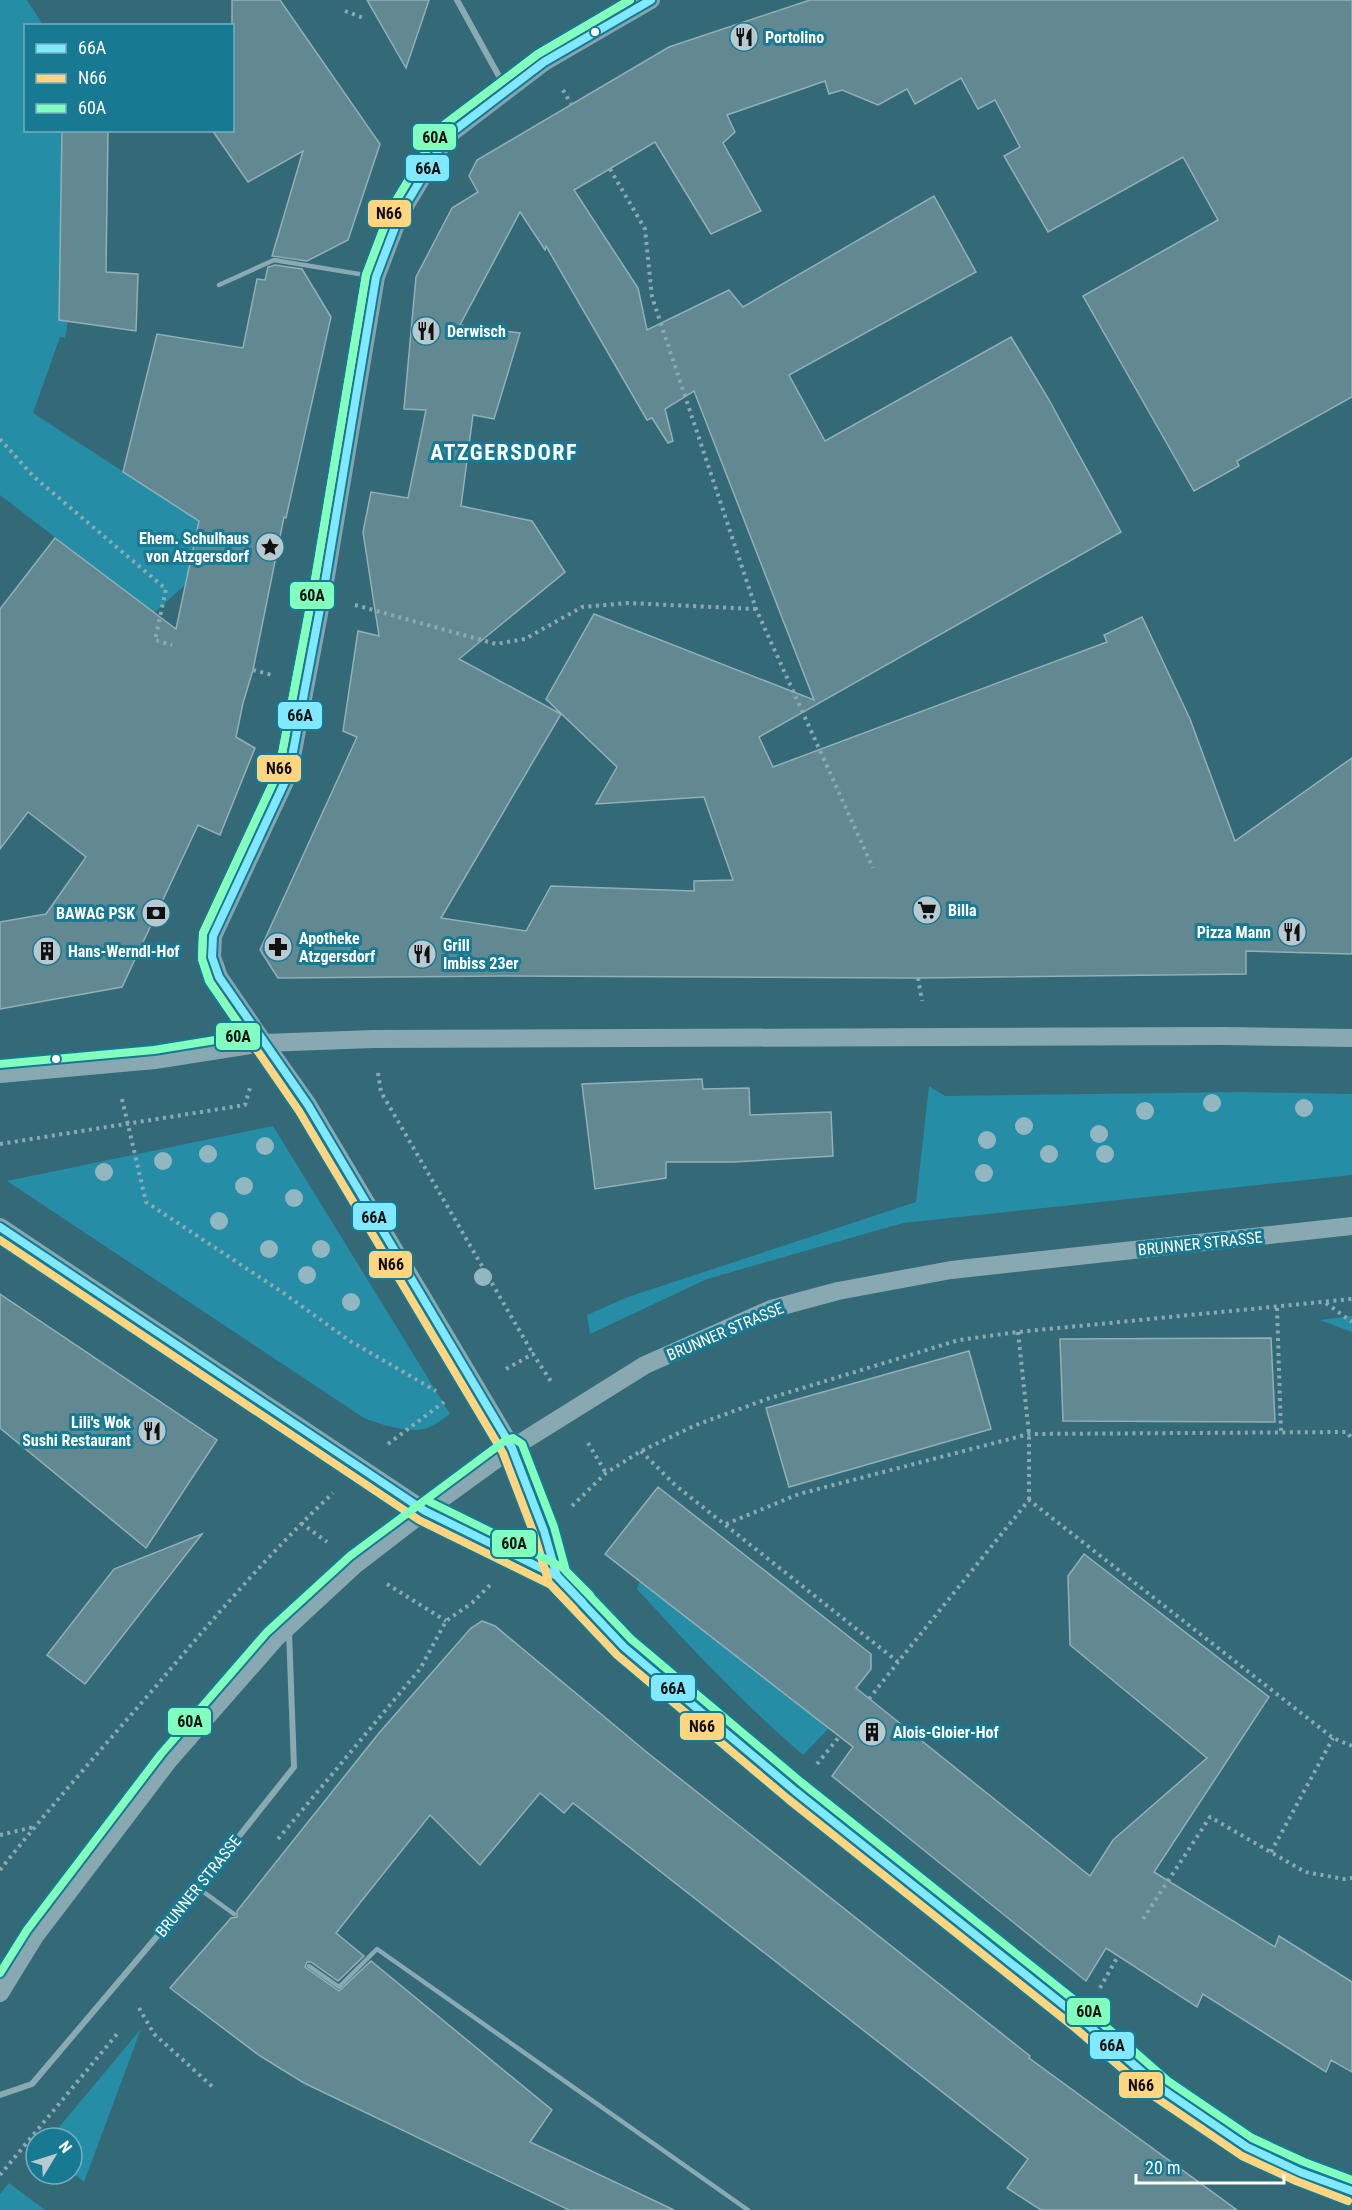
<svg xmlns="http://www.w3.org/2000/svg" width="1352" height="2210" font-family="'Roboto Condensed',sans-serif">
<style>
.green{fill:#268da7}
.building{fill:#628892;stroke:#91b0b8;stroke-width:1.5;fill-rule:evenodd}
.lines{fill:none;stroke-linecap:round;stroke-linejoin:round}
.path{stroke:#8aaab3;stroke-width:4;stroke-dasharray:3 4.5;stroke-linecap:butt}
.lane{stroke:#8aaab3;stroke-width:4.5}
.street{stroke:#8aaab3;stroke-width:6}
.secondary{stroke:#84a5ae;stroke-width:18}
.primary{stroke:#88a9b1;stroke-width:18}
.bus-1-casing{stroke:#187993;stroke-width:12}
.bus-2-casing{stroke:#187993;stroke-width:12}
.bus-3-casing{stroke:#187993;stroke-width:12}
.bus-1{stroke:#80e8ff;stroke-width:8}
.bus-2{stroke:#ffd580;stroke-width:8}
.bus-3{stroke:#80ffbe;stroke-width:8}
.tree{fill:#93b7c0}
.bus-dot{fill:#fff;stroke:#187993;stroke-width:2}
.labels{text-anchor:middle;stroke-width:6;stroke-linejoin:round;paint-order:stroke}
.poi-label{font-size:16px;font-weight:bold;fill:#fff;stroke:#187993;text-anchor:start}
.street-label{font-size:16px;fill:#fff;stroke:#187993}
.district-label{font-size:22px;font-weight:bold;letter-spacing:1.5px;fill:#fff;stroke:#187993}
.line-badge{stroke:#187993;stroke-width:2}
.pale-badge-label{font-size:16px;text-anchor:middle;font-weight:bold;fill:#111}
</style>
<rect width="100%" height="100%" fill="#346977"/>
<g class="green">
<path d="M 0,0 L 27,0 L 43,25 L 26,26 L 26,130 L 62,131 L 59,319 L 68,321 L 65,338 L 60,337 L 33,413 L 199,521 L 185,585 L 154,613 L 0,495 Z"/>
<path d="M 929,1086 L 945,1096 L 1244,1092 L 1352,1094 L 1352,1175 L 903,1223 L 707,1279 L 590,1334 L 587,1315 L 628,1297 L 916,1202 Z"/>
<path d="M 273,1126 L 450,1414 C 444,1418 437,1424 430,1427 C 411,1435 383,1425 364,1418 L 7,1181 Z"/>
<path d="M 1352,1316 L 1352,1332 L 1320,1320 Z"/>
<path d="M 640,1581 L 829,1728 L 803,1755 C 744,1704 690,1647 637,1589 Z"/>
<path d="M 141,2029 L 84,2182 L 72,2172 L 72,2138 L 50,2138 Z"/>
<path d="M 9,2183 L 45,2210 L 0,2210 L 0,2194 Z"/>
</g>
<g class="building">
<path d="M 232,0 L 280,0 L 380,144 L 348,240 L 307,261 L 272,256 L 303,151 L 248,182 L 212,130 L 232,130 Z"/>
<path d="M 367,0 L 429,0 L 406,68 Z"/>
<path d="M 810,0 L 1352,0 L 1352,397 L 1237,461 L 1239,466 L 1194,491 L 1083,296 L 1218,220 L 1183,157 L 1048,232 L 1004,156 L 1020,147 L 995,100 L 978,109 L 961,78 L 915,104 L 907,89 L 878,105 L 842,90 L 829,94 L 825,81 L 727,115 L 735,132 L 723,143 L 761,211 L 711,234 L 655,142 L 574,190 L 638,288 L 647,330 L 729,290 L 743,307 L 934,196 L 976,272 L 789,375 L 825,441 L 1011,337 L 1048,398 L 1121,532 L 759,737 L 773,767 L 1107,642 L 1104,635 L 1142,617 L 1190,719 L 1235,841 L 1352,758 L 1352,954 L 1246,951 L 1246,974 L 918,978 L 504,976 L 278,978 L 260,950 L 357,737 L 343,731 L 358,631 L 379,636 L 363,532 L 371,492 L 408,498 L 426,410 L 404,409 L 416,277 L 452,208 L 478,192 L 469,176 L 477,160 L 669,47 ZM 520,212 L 545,250 L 546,246 L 647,420 L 652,418 L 668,443 L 673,441 L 665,409 L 694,391 L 814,700 L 594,614 L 546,699 L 617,767 L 596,804 L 704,797 L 733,880 L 694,881 L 694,891 L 551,886 L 526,931 L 441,918 L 561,714 L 459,659 L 565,572 L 532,521 L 461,506 L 473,415 L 494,419 L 520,333 L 460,325 Z"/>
<path d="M 62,130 L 108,130 L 106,272 L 138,274 L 136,331 L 59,320 Z"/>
<path d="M 275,265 L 302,269 L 331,317 L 286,518 L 284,517 L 253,670 L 243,703 L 236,737 L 255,748 L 220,835 L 198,825 L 122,987 L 0,1009 L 0,922 L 46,914 L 86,857 L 28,812 L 0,849 L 0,609 L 55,538 L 176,629 L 199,521 L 123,472 L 157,334 L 243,348 L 257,279 L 265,280 L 268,267 Z"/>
<path d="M 702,1079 L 703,1089 L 749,1088 L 750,1115 L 831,1112 L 833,1156 L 734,1162 L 666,1162 L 666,1178 L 595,1189 L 582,1084 Z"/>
<path d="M 0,1294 L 217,1440 L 146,1548 L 0,1428 Z"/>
<path d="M 1271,1338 L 1275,1422 L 1063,1421 L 1060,1339 Z"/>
<path d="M 969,1351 L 991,1429 L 789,1487 L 766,1408 Z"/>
<path d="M 658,1487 L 871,1654 L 871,1669 L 856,1688 L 1090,1876 L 1113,1840 L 1207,1758 L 1070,1645 L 1068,1576 L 1084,1554 L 1269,1697 L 1154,1872 L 1275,1947 L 1279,1936 L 1352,1982 L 1352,2072 L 1331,2060 L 1326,2072 L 1203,1994 L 1197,2007 L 1106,1948 L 1086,1981 L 832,1776 L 853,1747 L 605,1554 Z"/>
<path d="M 202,1534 L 85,1684 L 47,1655 L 114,1569 Z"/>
<path d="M 482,1621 L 495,1626 L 649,1754 L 1030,2056 L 1029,2058 L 1237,2210 L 1041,2210 L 1007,2188 L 1028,2159 L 573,1803 L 564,1813 L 540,1793 L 480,1865 L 430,1815 L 336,1933 L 364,1956 L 338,1981 L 311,1962 L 307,1962 L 305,1967 L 339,1991 L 371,1961 L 552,2110 L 530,2142 L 674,2210 L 569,2210 L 304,2083 L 260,2056 L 170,1988 L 231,1918 L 237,1917 L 237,1911 L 379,1733 L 471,1628 Z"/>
</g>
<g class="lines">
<g class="path">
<path d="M 345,11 L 366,19"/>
<path d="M 563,90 L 571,104"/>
<path d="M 610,169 L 645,229 L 652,297 L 756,609 L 873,868"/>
<path d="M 0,439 L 33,476 L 166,589 L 155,640 L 172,645"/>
<path d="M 355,605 L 496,644 L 525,639 L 582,607 L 628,603 L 756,609"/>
<path d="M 253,670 L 272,675"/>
<path d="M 918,978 L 922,1001"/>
<path d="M 378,1073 L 381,1092 L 533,1354"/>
<path d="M 122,1099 L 146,1202 L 282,1292 L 350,1341 L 436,1391"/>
<path d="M 0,1144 L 245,1105 L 251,1084"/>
<path d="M 1326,1303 L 1352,1322"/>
<path d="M 1277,1308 L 1281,1432"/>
<path d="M 1018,1332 L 1029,1434 L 1029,1500"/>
<path d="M 506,1369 L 533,1354 L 552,1383"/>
<path d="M 588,1443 L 606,1473"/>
<path d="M 388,1444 L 444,1402"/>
<path d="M 641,1451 L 675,1485 L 898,1662 L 1029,1500 L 1333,1738 L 1352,1746"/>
<path d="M 572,1506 L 606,1473 L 641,1451 L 696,1425 L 767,1399 L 959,1340 L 1018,1332 L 1352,1299"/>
<path d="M 301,1523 L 327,1542"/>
<path d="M 726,1524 L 799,1494 L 1029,1434 L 1347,1432 L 1352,1439"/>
<path d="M 387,1584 L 446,1621"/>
<path d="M 869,1699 L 898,1662"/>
<path d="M 817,1764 L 839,1737"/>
<path d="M 0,1835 L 34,1827"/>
<path d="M 278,1839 L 420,1669 L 446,1621 L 473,1602 L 493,1582"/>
<path d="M 1271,1852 L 1333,1738"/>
<path d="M 0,1870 C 50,1807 104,1746 157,1685 C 213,1619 269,1553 333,1493"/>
<path d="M 1143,1919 L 1210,1817 L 1305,1872 L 1344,1879 L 1352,1878"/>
<path d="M 1100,1988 L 1118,1956"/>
<path d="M 139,2008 L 154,2034 L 214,2088"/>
<path d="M 0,2175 L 117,2034"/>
</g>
<g class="lane">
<path d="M 219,285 L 274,260 L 371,276"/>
<path d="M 198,1888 L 234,1914"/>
<path d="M 309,1966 L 339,1987 L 377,1949 L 748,2210"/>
</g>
<g class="street">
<path d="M 457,0 L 506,89"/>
<path d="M 0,2095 L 32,2084 L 198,1888 L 294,1767 L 289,1631"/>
</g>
<g class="secondary">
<path d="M 264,1043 L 219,977 L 212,957 L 213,936 L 289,773 L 325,582 L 376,277 L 400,214 L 447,136 L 544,62 L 651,0"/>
<path d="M 512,1448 L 544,1531 L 557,1576"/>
<path d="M 425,1511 L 557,1576 L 624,1647 L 795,1791 L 1081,2019 L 1162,2089 L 1247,2147 L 1300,2172 L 1352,2191"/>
</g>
<g class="primary">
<path d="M 264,1043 L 308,1105 L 512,1448"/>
<path d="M 0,1074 L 155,1060 L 264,1043 L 373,1039 L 1224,1036 L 1352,1038"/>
<path d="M 0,1227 L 425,1511"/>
<path d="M 0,1993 L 35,1936 L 169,1760 L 275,1639 L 356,1564 L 425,1511 L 512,1448 L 645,1365 L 771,1309 L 838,1291 L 951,1270 L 1352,1226"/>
</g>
<g class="bus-1-casing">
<g id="bus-1">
<path d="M 651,0 L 544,62 L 447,136 L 400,214 L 376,277 L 325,582 L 289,773 L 213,936 L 212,957 L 219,977 L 308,1105 L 512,1448 L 544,1531 L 557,1576 L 624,1647 L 795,1791 L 1081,2019 L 1162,2089 L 1247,2147 L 1300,2172 L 1352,2191"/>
<path d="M 0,1227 L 425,1511 L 557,1576 L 582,1602"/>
</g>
</g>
<g class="bus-2-casing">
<g id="bus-2">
<path d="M 630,0 L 538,54 L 440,128 L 391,209 L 366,275 L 315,580 L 279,770 L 203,933 L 202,959 L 210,982 L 299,1111 L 503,1453 L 534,1534 L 549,1583 L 617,1655 L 788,1799 L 1074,2027 L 1155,2097 L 1242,2156 L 1296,2181 L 1348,2201"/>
<path d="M 0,1240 L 419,1520 L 551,1585 L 574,1609"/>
</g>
</g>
<g class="bus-3-casing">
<g id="bus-3">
<path d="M 0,1064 L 154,1050 L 246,1035 L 209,981 L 202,959 L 203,934 L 279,770 L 315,580 L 366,275 L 391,209 L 440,128 L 538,54 L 630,0"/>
<path d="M 430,1502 L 562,1567 L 590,1595"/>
<path d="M 0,1973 L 27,1930 L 161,1754 L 267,1632 L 350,1556 L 506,1440 L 513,1438 L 522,1444 L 554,1527 L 566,1571 L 631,1639 L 802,1783 L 1088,2011 L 1168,2081 L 1252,2138 L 1304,2162 L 1352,2180"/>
</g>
</g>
<use href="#bus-1" class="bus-1"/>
<use href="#bus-2" class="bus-2"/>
<use href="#bus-3" class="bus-3"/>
</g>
<g class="tree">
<circle cx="1212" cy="1103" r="9"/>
<circle cx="1304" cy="1108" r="9"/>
<circle cx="1145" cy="1111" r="9"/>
<circle cx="1024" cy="1126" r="9"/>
<circle cx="1099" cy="1134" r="9"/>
<circle cx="987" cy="1140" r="9"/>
<circle cx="265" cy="1146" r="9"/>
<circle cx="208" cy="1154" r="9"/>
<circle cx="1049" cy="1154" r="9"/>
<circle cx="1105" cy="1154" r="9"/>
<circle cx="163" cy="1161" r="9"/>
<circle cx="104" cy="1172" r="9"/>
<circle cx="984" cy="1173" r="9"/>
<circle cx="244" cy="1186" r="9"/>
<circle cx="294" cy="1198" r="9"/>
<circle cx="219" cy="1221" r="9"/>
<circle cx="269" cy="1249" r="9"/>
<circle cx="321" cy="1249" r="9"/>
<circle cx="307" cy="1275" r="9"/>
<circle cx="483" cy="1277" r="9"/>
<circle cx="351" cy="1302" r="9"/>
</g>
<defs>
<g id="restaurant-disc" transform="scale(1.5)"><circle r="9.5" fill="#b8cacf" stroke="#187993"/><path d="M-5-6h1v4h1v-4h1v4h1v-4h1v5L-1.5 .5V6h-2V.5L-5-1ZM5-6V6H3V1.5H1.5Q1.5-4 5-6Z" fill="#111"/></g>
<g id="sight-disc" transform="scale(1.5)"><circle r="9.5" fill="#b8cacf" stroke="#187993"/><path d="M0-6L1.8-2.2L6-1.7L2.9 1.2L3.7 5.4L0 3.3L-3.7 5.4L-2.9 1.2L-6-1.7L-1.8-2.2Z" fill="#111"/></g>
<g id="supermarket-disc" transform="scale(1.5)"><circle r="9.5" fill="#b8cacf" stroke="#187993"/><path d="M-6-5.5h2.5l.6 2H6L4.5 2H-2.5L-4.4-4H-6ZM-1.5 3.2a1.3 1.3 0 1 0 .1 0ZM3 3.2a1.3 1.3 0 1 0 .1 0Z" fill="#111"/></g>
<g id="bank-disc" transform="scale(1.5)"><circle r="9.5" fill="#b8cacf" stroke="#187993"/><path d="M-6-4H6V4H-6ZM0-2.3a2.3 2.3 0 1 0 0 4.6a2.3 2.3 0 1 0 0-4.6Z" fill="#111"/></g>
<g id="pharmacy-disc" transform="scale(1.5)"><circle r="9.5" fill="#b8cacf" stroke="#187993"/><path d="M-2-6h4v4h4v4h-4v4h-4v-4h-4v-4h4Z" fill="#111"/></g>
<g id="building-disc" transform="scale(1.5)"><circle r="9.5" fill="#b8cacf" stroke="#187993"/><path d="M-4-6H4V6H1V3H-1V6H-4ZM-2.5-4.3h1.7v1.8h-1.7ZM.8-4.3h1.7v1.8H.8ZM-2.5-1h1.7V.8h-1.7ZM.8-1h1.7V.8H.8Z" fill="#111"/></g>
</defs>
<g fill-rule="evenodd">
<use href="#restaurant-disc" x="744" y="37"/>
<use href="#restaurant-disc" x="426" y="331"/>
<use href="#sight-disc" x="270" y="547"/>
<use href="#supermarket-disc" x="927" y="910"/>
<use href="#bank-disc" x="156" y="913"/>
<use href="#restaurant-disc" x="1292" y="932"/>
<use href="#pharmacy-disc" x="278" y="947"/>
<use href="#building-disc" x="47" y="951"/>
<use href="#restaurant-disc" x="422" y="954"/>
<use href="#restaurant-disc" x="152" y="1431"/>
<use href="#building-disc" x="872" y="1732"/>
</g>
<g class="bus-dot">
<circle cx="595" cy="32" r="5"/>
<circle cx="56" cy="1059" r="5"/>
</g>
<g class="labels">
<g class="poi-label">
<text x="765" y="43">Portolino</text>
<text x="447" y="337">Derwisch</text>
<text x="249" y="544" text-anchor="end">Ehem. Schulhaus<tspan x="249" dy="18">von Atzgersdorf</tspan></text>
<text x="948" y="916">Billa</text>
<text x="135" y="919" text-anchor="end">BAWAG PSK</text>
<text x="1271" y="938" text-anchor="end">Pizza Mann</text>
<text x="299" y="944">Apotheke<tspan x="299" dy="18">Atzgersdorf</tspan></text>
<text x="443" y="951">Grill<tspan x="443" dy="18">Imbiss 23er</tspan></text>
<text x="68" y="957">Hans-Werndl-Hof</text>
<text x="131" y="1428" text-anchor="end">Lili's Wok<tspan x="131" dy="18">Sushi Restaurant</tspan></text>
<text x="893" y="1738">Alois-Gloier-Hof</text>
</g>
<g class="street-label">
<text transform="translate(1200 1243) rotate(-6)" y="6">BRUNNER STRASSE</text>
<text transform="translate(725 1331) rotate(-23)" y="6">BRUNNER STRASSE</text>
<text transform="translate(198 1886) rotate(-51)" y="6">BRUNNER STRASSE</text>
</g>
<g class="district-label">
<text x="504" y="460">ATZGERSDORF</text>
</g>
</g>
<g class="line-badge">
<rect x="412" y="123" width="45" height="28" rx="6" fill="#80ffbe"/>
<rect x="405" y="154" width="45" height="28" rx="6" fill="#80e8ff"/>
<rect x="367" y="199" width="45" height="29" rx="6" fill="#ffd580"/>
<rect x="289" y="581" width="46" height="29" rx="6" fill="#80ffbe"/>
<rect x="277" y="701" width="46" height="29" rx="6" fill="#80e8ff"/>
<rect x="256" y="754" width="46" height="29" rx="6" fill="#ffd580"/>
<rect x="215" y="1022" width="46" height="29" rx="6" fill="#80ffbe"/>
<rect x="352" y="1202" width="45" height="29" rx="6" fill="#80e8ff"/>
<rect x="368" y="1250" width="45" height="29" rx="6" fill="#ffd580"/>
<rect x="491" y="1529" width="46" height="29" rx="6" fill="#80ffbe"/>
<rect x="650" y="1674" width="46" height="28" rx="6" fill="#80e8ff"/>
<rect x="167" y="1707" width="45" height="29" rx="6" fill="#80ffbe"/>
<rect x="679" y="1712" width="46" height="29" rx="6" fill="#ffd580"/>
<rect x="1066" y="1997" width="45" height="29" rx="6" fill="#80ffbe"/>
<rect x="1089" y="2031" width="46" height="29" rx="6" fill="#80e8ff"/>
<rect x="1118" y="2071" width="46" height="28" rx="6" fill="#ffd580"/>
</g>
<g class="pale-badge-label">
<text x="435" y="143">60A</text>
<text x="428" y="174">66A</text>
<text x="389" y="219">N66</text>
<text x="312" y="601">60A</text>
<text x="300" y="721">66A</text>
<text x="279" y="774">N66</text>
<text x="238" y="1042">60A</text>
<text x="374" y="1223">66A</text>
<text x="391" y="1270">N66</text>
<text x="514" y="1549">60A</text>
<text x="673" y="1694">66A</text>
<text x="190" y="1727">60A</text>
<text x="702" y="1732">N66</text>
<text x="1089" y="2017">60A</text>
<text x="1112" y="2051">66A</text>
<text x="1141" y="2091">N66</text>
</g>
<rect x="24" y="24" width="210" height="108" fill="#187993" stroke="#74afbe" stroke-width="1.5"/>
<rect x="36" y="44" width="30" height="9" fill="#80e8ff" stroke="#74afbe" stroke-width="1.5"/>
<text x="78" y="54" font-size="18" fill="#ffffff">66A</text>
<rect x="36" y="74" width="30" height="9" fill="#ffd580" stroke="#74afbe" stroke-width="1.5"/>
<text x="78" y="84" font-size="18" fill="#ffffff">N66</text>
<rect x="36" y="104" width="30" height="9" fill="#80ffbe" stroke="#74afbe" stroke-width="1.5"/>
<text x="78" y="114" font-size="18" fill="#ffffff">60A</text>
<g transform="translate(54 2156) rotate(52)"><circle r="28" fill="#187993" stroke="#74afbe" stroke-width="1.5"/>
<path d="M0-4.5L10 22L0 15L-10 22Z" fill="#b8cacf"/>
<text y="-9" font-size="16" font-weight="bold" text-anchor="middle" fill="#ffffff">N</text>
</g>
<path d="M1136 2174v9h148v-9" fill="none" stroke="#ffffff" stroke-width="3"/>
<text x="1145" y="2174" font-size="18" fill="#ffffff" stroke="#187993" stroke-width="4.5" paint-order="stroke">20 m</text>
</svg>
